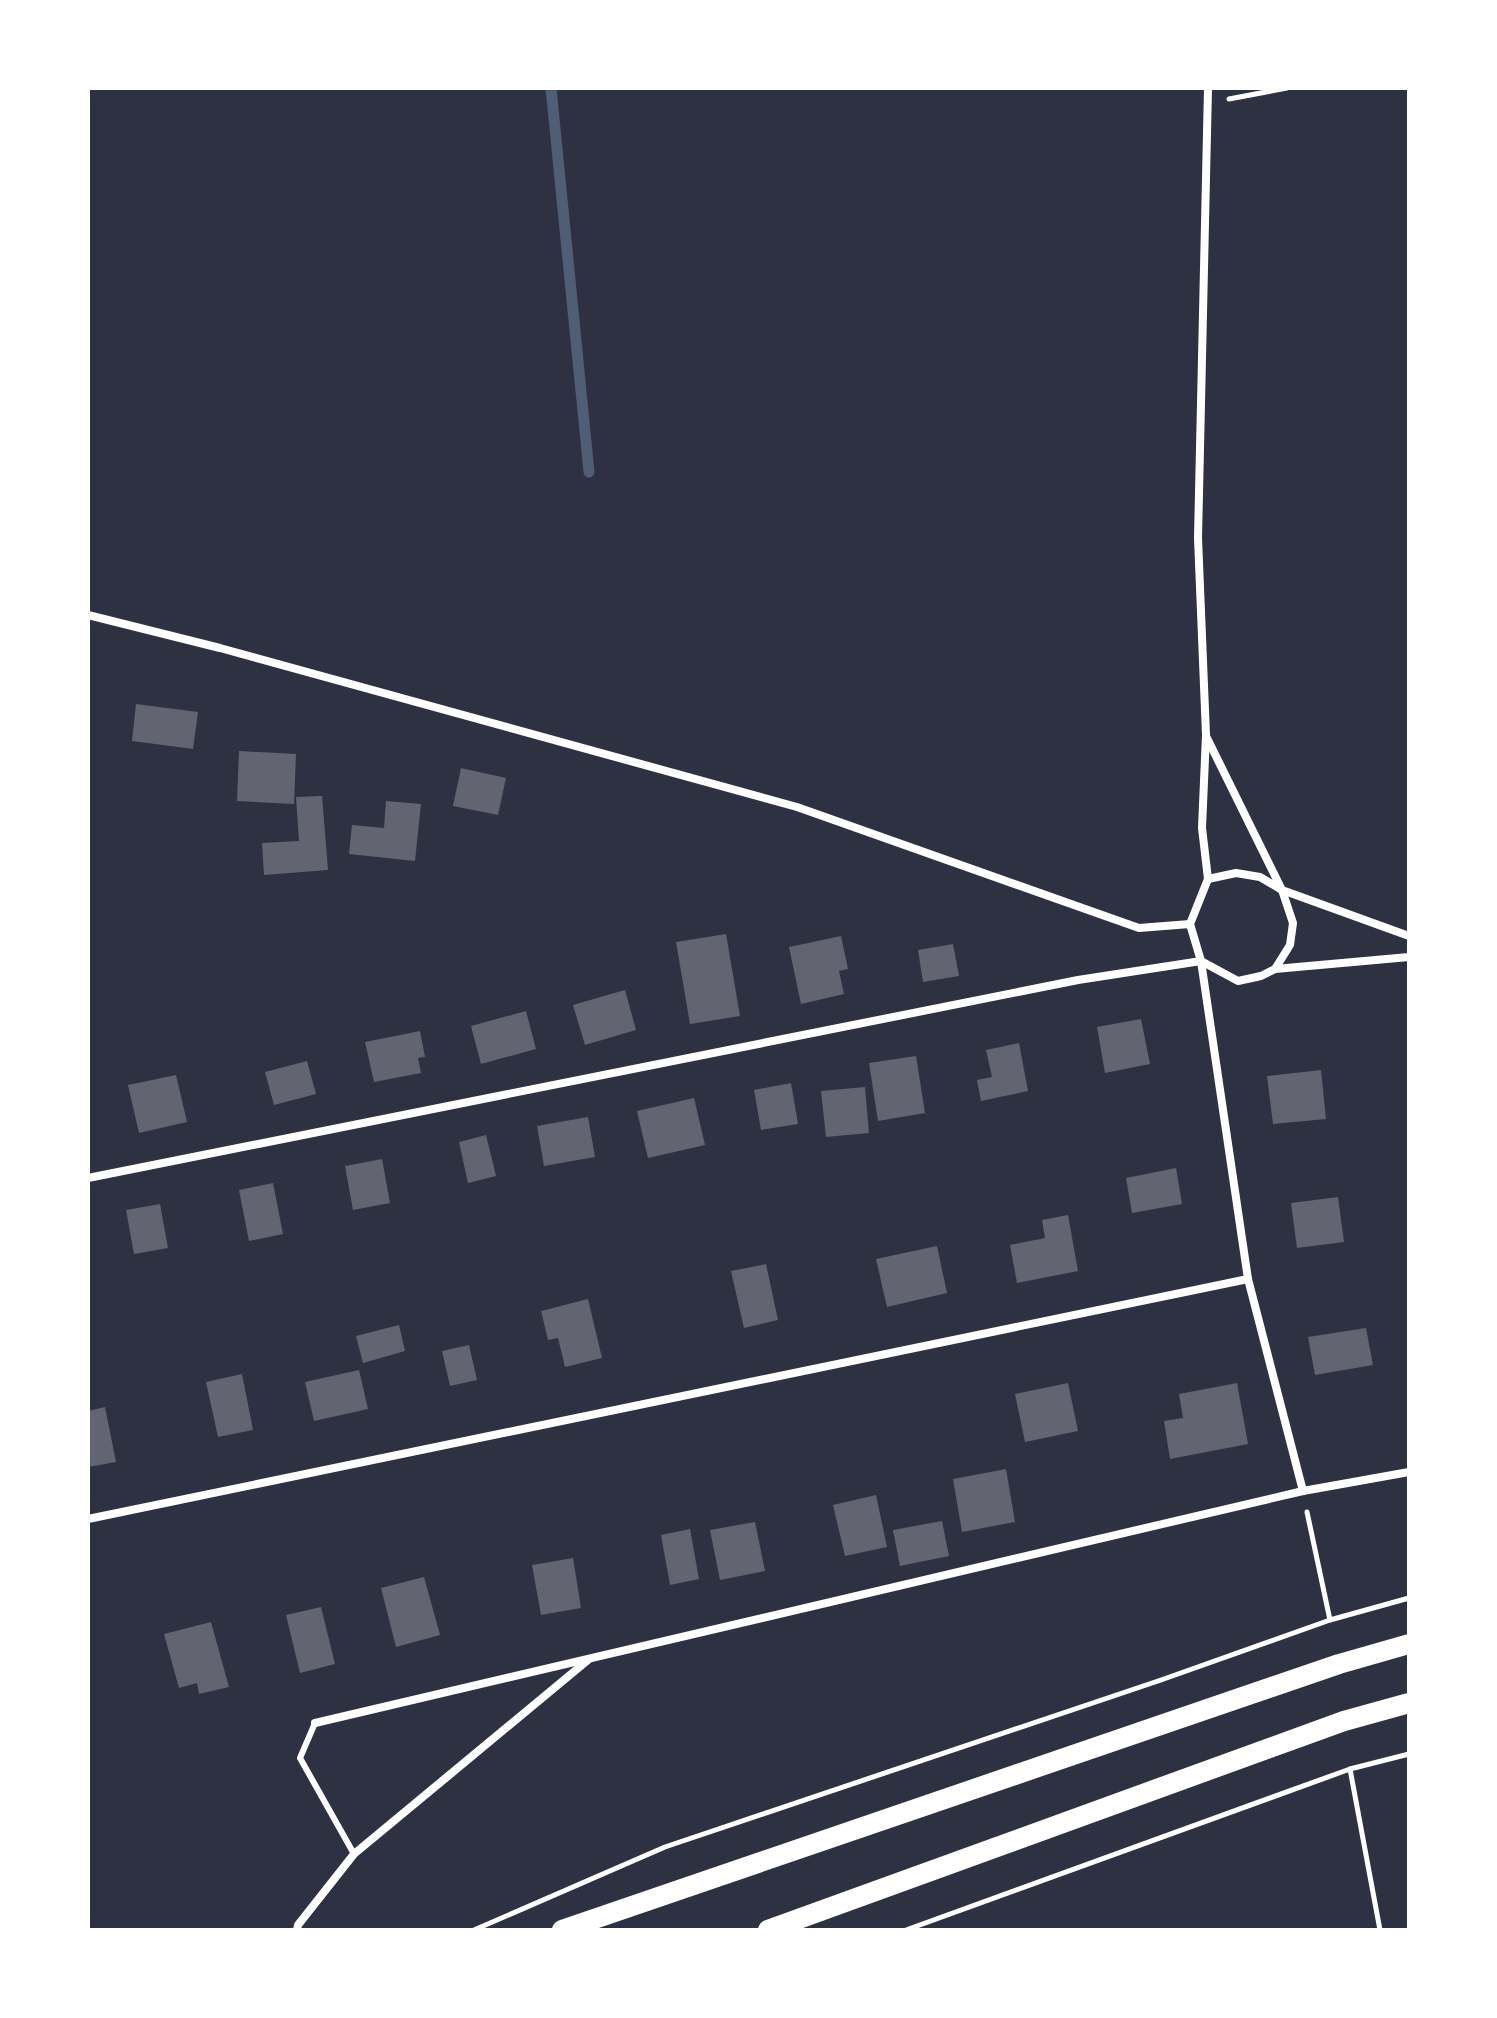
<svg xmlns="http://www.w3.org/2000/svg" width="1497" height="2018" font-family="'PT Sans',sans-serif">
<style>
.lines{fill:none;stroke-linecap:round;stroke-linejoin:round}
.stream{stroke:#4f5d75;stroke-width:11}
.building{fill:#626471}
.path{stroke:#fff;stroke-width:5}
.service{stroke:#fff;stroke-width:6}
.minor{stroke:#fff;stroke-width:8}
.primary{stroke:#fff;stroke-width:20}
</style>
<rect width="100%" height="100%" fill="#2d3142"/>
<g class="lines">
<path class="stream" d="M 551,88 L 589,472"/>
</g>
<g class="building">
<path d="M 136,704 L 198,712 L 193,749 L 132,741 Z"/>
<path d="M 239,751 L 296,754 L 294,804 L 237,801 Z"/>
<path d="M 461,768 L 506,778 L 498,815 L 453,806 Z"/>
<path d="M 322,796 L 328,870 L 264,875 L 262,843 L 299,841 L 296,797 Z"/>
<path d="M 386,801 L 421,804 L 415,861 L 349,854 L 352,825 L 384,828 Z"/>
<path d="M 726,934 L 740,1016 L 690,1024 L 676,942 Z"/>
<path d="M 841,936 L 848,969 L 839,971 L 844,994 L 801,1004 L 789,947 Z"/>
<path d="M 953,944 L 959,976 L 923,982 L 918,950 Z"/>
<path d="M 625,990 L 636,1030 L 585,1045 L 573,1005 Z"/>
<path d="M 526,1011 L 536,1049 L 481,1064 L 471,1026 Z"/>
<path d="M 1141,1019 L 1150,1064 L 1105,1073 L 1097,1027 Z"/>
<path d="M 420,1031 L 425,1057 L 418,1058 L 421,1073 L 374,1082 L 365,1042 Z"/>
<path d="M 1019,1043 L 1028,1091 L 981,1101 L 977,1080 L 992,1077 L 986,1050 Z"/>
<path d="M 916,1056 L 925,1113 L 878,1121 L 869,1063 Z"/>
<path d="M 307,1061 L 316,1094 L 274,1105 L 265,1072 Z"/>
<path d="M 1321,1070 L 1326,1119 L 1273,1124 L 1267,1076 Z"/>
<path d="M 176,1075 L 187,1122 L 139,1133 L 128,1085 Z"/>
<path d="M 791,1083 L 798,1124 L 761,1130 L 754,1090 Z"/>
<path d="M 865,1087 L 869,1133 L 826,1137 L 821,1091 Z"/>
<path d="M 694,1098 L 705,1145 L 648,1158 L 637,1111 Z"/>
<path d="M 588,1117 L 595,1157 L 544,1166 L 537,1126 Z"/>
<path d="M 486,1135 L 496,1176 L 468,1183 L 459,1142 Z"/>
<path d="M 382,1159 L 390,1203 L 353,1210 L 345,1166 Z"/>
<path d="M 1176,1168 L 1182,1204 L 1132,1213 L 1126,1178 Z"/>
<path d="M 273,1183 L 283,1234 L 249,1241 L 239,1190 Z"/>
<path d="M 1338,1197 L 1344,1242 L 1297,1248 L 1291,1203 Z"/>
<path d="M 160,1204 L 168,1248 L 134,1254 L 126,1210 Z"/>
<path d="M 1068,1215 L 1078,1271 L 1017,1283 L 1010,1245 L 1045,1238 L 1042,1220 Z"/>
<path d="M 937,1246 L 947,1293 L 887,1307 L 876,1259 Z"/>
<path d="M 766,1264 L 778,1320 L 744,1328 L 731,1271 Z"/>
<path d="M 588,1299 L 602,1358 L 565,1367 L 558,1338 L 548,1340 L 541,1311 Z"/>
<path d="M 399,1325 L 405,1351 L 363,1363 L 356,1336 Z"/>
<path d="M 1366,1328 L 1373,1365 L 1315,1375 L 1308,1337 Z"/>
<path d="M 469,1345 L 477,1380 L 450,1386 L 442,1351 Z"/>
<path d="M 359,1370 L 368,1409 L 314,1421 L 305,1382 Z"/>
<path d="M 242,1374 L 253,1430 L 218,1437 L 206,1382 Z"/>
<path d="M 1068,1383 L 1078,1431 L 1025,1442 L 1015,1394 Z"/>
<path d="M 1237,1383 L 1248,1444 L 1170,1459 L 1164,1421 L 1183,1418 L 1179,1394 Z"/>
<path d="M 105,1407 L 116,1462 L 88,1467 L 88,1411 Z"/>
<path d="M 1006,1469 L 1015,1522 L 962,1532 L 953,1479 Z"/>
<path d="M 876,1495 L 887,1547 L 845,1556 L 833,1505 Z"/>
<path d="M 942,1521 L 949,1556 L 900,1566 L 893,1530 Z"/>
<path d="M 755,1522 L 765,1571 L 720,1580 L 710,1530 Z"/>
<path d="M 690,1529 L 699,1579 L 670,1585 L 661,1535 Z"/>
<path d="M 573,1558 L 581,1608 L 541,1615 L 532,1565 Z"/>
<path d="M 424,1577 L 440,1635 L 396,1647 L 381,1588 Z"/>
<path d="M 321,1607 L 335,1664 L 300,1673 L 286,1615 Z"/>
<path d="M 211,1622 L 229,1687 L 199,1694 L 197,1683 L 179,1688 L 164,1634 Z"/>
</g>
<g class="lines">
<g class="path">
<path d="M 1229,99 L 1287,88"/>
<path d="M 1307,1512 L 1330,1620"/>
<path d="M 1350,1769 L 1380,1930"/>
<path d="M 474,1930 L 665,1847 L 1161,1680 L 1330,1620 L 1409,1598"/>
<path d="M 906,1930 L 1350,1769 L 1409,1754"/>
</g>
<path class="service" d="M 315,1723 L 300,1758 L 354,1854"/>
<g class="minor">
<path d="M 1208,88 L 1198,538 L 1206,735 L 1202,828 L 1208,879 L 1190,924 L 1201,961 L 1248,1279 L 1303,1491"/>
<path d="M 88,615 L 220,648 L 797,807 L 1139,928 L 1190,924"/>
<path d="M 1207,738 L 1282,890 L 1293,923 L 1290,945 L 1275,969"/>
<path d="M 1208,879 L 1236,873 L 1260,877 L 1282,890 L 1409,936"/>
<path d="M 88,1178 L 1078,980 L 1201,961 L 1238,981 L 1261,976 L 1275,969 L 1409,957"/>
<path d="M 88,1519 L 1248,1279"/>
<path d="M 315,1723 L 1303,1491 L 1409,1472"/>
<path d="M 297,1930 L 298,1925 L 354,1854 L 588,1660"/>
</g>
<g class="primary">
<path d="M 562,1930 L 1339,1664 L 1409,1644"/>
<path d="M 768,1930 L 1344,1721 L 1409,1703"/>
</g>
</g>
<rect width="1497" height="2018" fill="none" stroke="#ffffff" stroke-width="180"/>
</svg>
